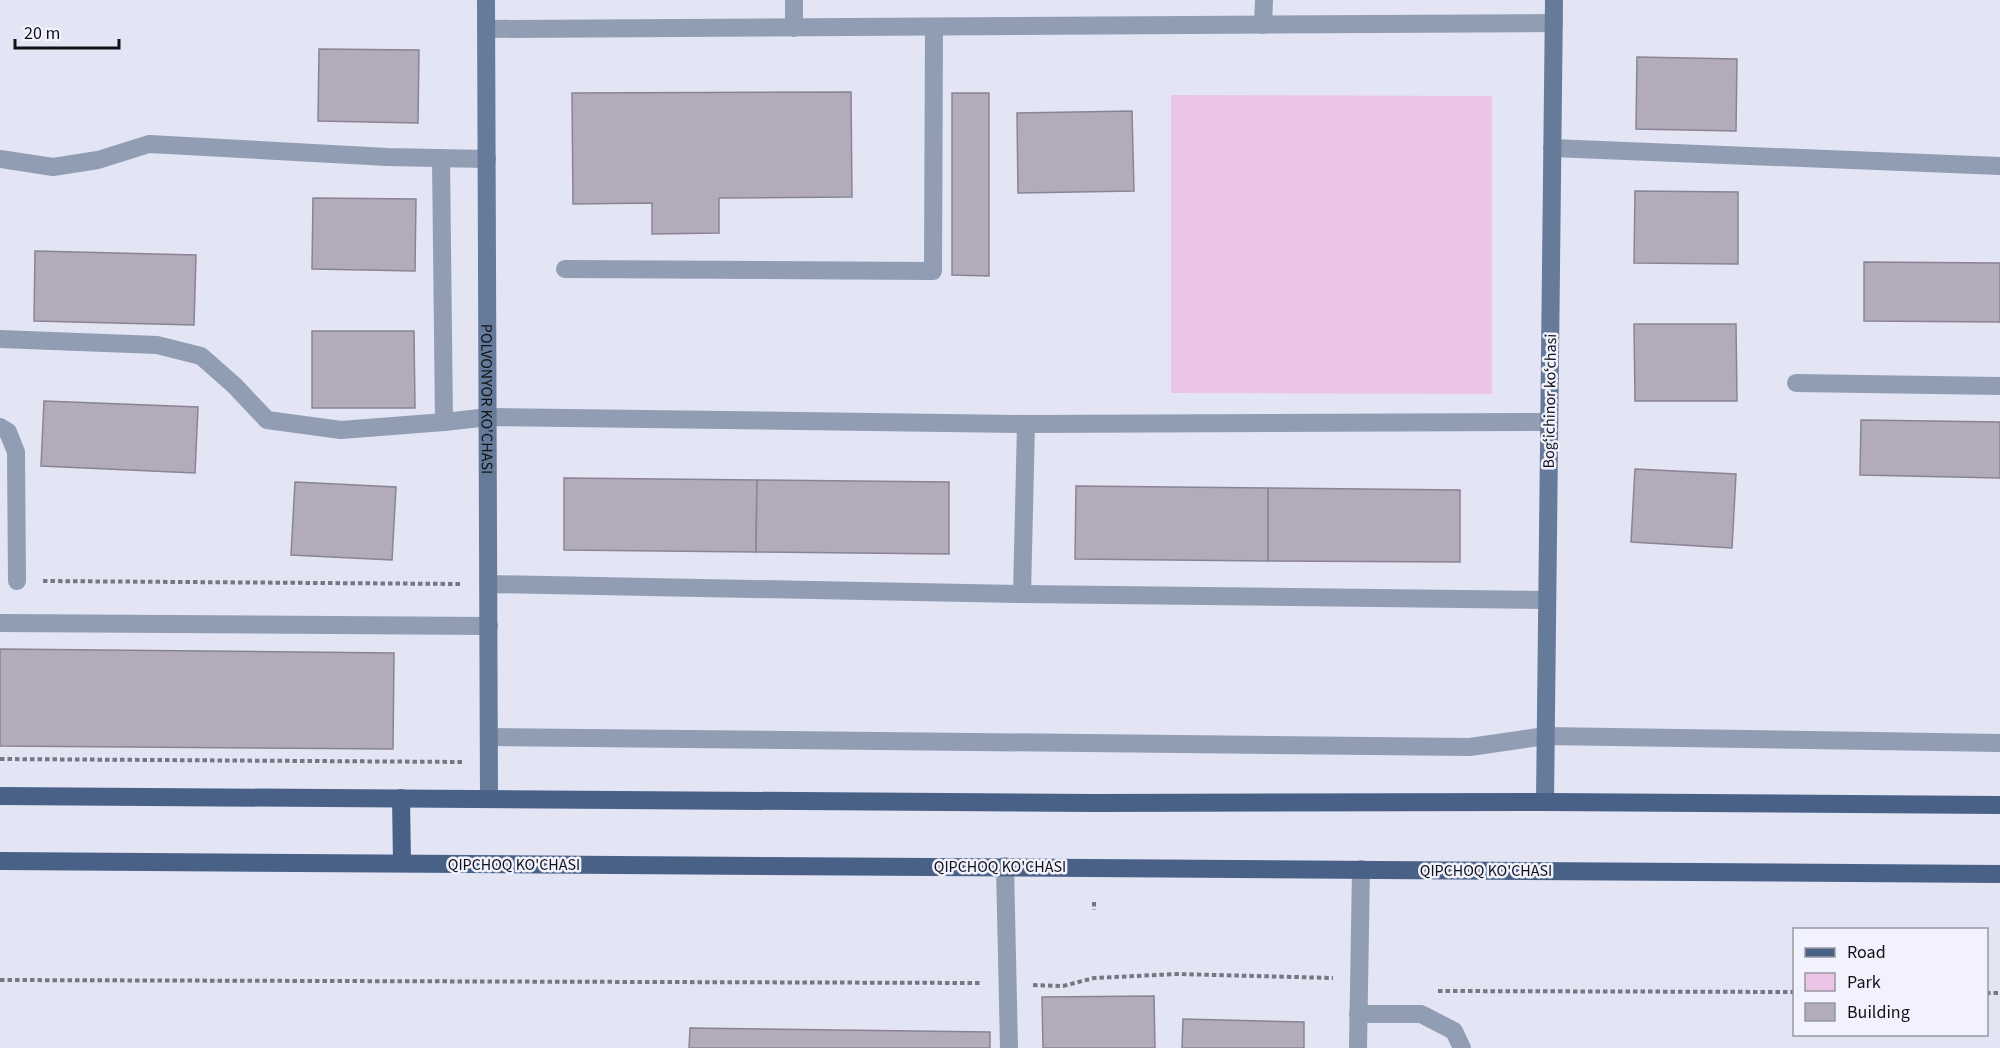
<svg xmlns="http://www.w3.org/2000/svg" width="2000" height="1048" font-family="'Source Sans 3',sans-serif">
<style>
.green{fill:#ebc4e6}
.building{fill:#b2abba;stroke:#8a8492;stroke-width:1.5}
.lines{fill:none;stroke-linecap:round;stroke-linejoin:round}
.path{stroke:#777782;stroke-width:4;stroke-dasharray:4.5 3;stroke-linecap:butt}
.lane{stroke:#909db3;stroke-width:18}
.street{stroke:#909db3;stroke-width:18}
.secondary{stroke:#667a99;stroke-width:18}
.primary{stroke:#496187;stroke-width:18}
.labels{text-anchor:middle;stroke-width:5;stroke-linejoin:round;paint-order:stroke}
.street-label{font-size:16px;fill:#111116;stroke:#f1f2fe}
</style>
<rect width="100%" height="100%" fill="#e3e4f4"/>
<path class="green" d="M 1171,95 L 1492,96 L 1492,394 L 1171,393 Z"/>
<g class="building">
<path d="M 319,49 L 419,50 L 418,123 L 318,121 Z"/>
<path d="M 1637,57 L 1737,59 L 1736,131 L 1636,129 Z"/>
<path d="M 851,92 L 852,197 L 719,198 L 719,233 L 652,234 L 652,203 L 573,204 L 572,93 Z"/>
<path d="M 952,93 L 989,93 L 989,276 L 952,275 Z"/>
<path d="M 1132,111 L 1134,191 L 1018,193 L 1017,113 Z"/>
<path d="M 1635,191 L 1738,192 L 1738,264 L 1634,263 Z"/>
<path d="M 313,198 L 416,199 L 415,271 L 312,269 Z"/>
<path d="M 35,251 L 196,255 L 194,325 L 34,321 Z"/>
<path d="M 1864,262 L 2000,263 L 2000,322 L 1864,321 Z"/>
<path d="M 1634,324 L 1736,324 L 1737,401 L 1635,401 Z"/>
<path d="M 312,331 L 414,331 L 415,408 L 312,408 Z"/>
<path d="M 44,401 L 198,407 L 195,473 L 41,466 Z"/>
<path d="M 1861,420 L 2000,422 L 2000,478 L 1860,475 Z"/>
<path d="M 1635,469 L 1736,474 L 1732,548 L 1631,542 Z"/>
<path d="M 564,478 L 757,480 L 756,552 L 564,550 Z"/>
<path d="M 757,480 L 949,482 L 949,554 L 756,552 Z"/>
<path d="M 295,482 L 396,487 L 392,560 L 291,555 Z"/>
<path d="M 1076,486 L 1268,488 L 1268,561 L 1075,559 Z"/>
<path d="M 1268,488 L 1460,490 L 1460,562 L 1268,561 Z"/>
<path d="M 0,649 L 394,653 L 393,749 L 0,746 Z"/>
<path d="M 1154,996 L 1155,1048 L 1043,1048 L 1042,997 Z"/>
<path d="M 1183,1019 L 1304,1022 L 1304,1048 L 1182,1048 Z"/>
<path d="M 690,1028 L 990,1032 L 990,1048 L 689,1048 Z"/>
</g>
<g class="lines">
<g class="path">
<path d="M 43,581 L 461,584"/>
<path d="M 0,759 L 464,762"/>
<path d="M 1094,902 L 1094,910"/>
<path d="M 0,980 L 980,983"/>
<path d="M 1033,985 L 1063,986 L 1094,978 L 1177,974 L 1333,978"/>
<path d="M 1438,991 L 1794,992"/>
<path d="M 1986,993 L 2000,993"/>
</g>
<g class="lane">
<path d="M 794,0 L 794,28"/>
<path d="M 1263,25 L 1264,0"/>
<path d="M 1552,148 L 2000,166"/>
<path d="M 441,158 L 444,422 L 489,417 L 1026,424 L 1549,422"/>
<path d="M 0,159 L 53,167 L 98,160 L 149,144 L 387,157 L 487,159"/>
<path d="M 565,269 L 933,271 L 934,27"/>
<path d="M 0,339 L 157,345 L 201,356 L 235,386 L 267,420 L 341,430 L 444,422"/>
<path d="M 1796,383 L 2000,386"/>
<path d="M 0,427 L 8,432 L 16,452 L 17,581"/>
<path d="M 489,584 L 1022,594 L 1547,600"/>
<path d="M 1022,594 L 1026,424"/>
<path d="M 490,737 L 1470,747 L 1545,736 L 2000,743"/>
<path d="M 1005,866 L 1009,1048"/>
<path d="M 1358,1014 L 1421,1014 L 1454,1031 L 1462,1048"/>
<path d="M 1358,1048 L 1361,869"/>
</g>
<g class="street">
<path d="M 486,29 L 1554,23"/>
<path d="M 0,623 L 489,626"/>
</g>
<g class="secondary">
<path id="s1" d="M 486,0 L 489,799"/>
<path d="M 1545,802 L 1554,0"/>
</g>
<g class="primary">
<path d="M 0,796 L 1095,803 L 1545,802 L 2000,805"/>
<path d="M 401,798 L 402,863"/>
<path d="M 0,861 L 2000,874"/>
</g>
</g>
<g class="labels">
<g class="street-label">
<text dy="6" stroke="none"><textPath href="#s1" startOffset="399">POLVONYOR KO'CHASI</textPath></text>
<text transform="translate(1549 401) rotate(-89)" y="6">Bogʻichinor koʻchasi</text>
<text x="514" y="870">QIPCHOQ KO'CHASI</text>
<text x="1000" y="872">QIPCHOQ KO'CHASI</text>
<text x="1486" y="876">QIPCHOQ KO'CHASI</text>
</g>
</g>
<rect x="1793" y="928" width="195" height="108" fill="#f1f2fe" stroke="#9798a1" stroke-width="1.5"/>
<rect x="1805" y="948" width="30" height="9" fill="#496187" stroke="#9798a1" stroke-width="1.5"/>
<text x="1847" y="958" font-size="18" fill="#111116">Road</text>
<rect x="1805" y="973" width="30" height="18" fill="#ebc4e6" stroke="#9798a1" stroke-width="1.5"/>
<text x="1847" y="988" font-size="18" fill="#111116">Park</text>
<rect x="1805" y="1003" width="30" height="18" fill="#b2abba" stroke="#9798a1" stroke-width="1.5"/>
<text x="1847" y="1018" font-size="18" fill="#111116">Building</text>
<path d="M15 39v9h104v-9" fill="none" stroke="#111116" stroke-width="3"/>
<text x="24" y="39" font-size="18" fill="#111116" stroke="#f1f2fe" stroke-width="4.5" paint-order="stroke">20 m</text>
</svg>
